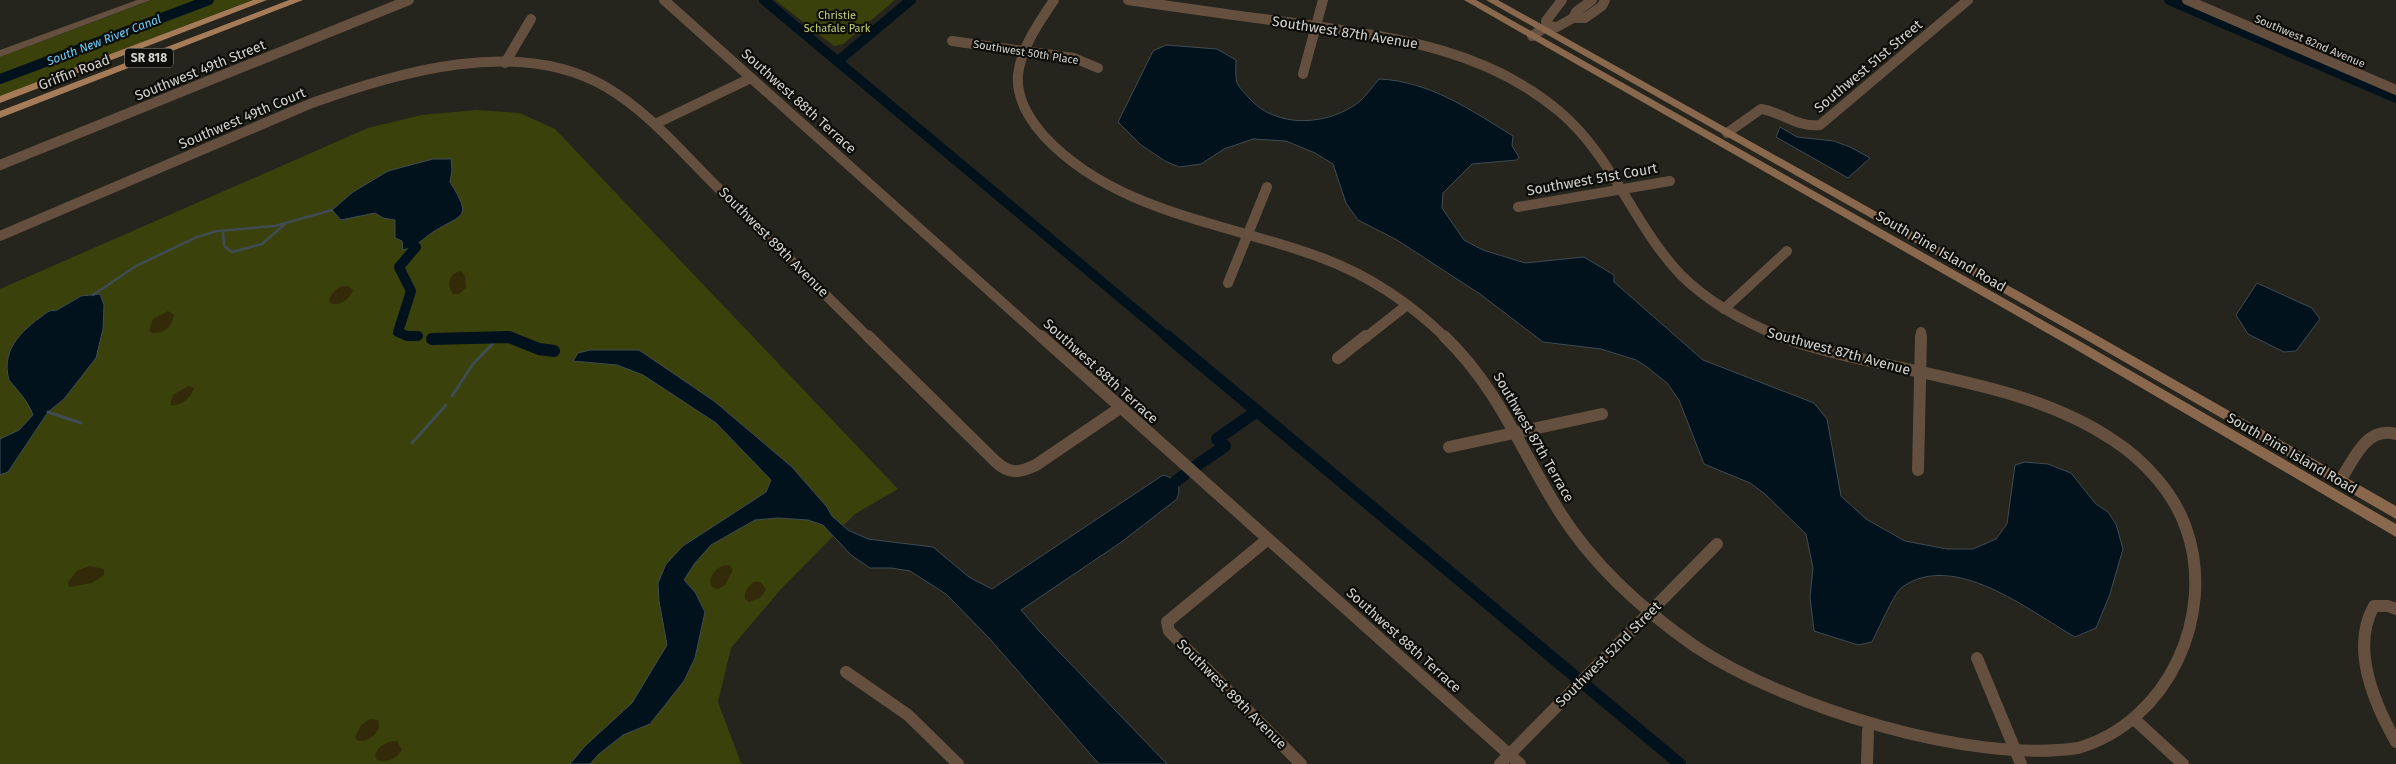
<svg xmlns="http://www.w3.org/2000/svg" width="2396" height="764" font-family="'Fira Sans',sans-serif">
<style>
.green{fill:#3b410b}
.sand{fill:#332a09}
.water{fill:#01121d;stroke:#404c52}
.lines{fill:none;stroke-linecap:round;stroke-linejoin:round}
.stream-far1{stroke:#404c52;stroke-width:2.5}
.stream{stroke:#404c52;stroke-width:3}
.canal-far1{stroke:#01121d;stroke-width:10}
.canal{stroke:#01121d;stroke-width:12}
.minor-far1{stroke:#65503f;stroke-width:10}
.minor{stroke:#65503f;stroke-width:12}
.tertiary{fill:#65503f;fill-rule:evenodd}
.secondary{fill:#89684e;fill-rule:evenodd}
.primary{fill:#a57b58;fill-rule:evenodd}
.labels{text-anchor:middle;stroke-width:4.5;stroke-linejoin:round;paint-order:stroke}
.far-park-label{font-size:11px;fill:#c3d179;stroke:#0d0d0a}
.far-street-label{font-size:11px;fill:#d3d2ce;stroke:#0d0d0a}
.far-water-label{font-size:12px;font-style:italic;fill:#6ccbfd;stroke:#0d0d0a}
.shield{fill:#0d0d0a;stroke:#989793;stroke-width:1}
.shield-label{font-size:12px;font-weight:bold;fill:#d3d2ce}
.street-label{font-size:14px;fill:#d3d2ce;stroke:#0d0d0a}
</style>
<rect width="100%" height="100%" fill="#25241d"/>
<g class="green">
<path d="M 152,0 L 252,0 L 0,97 L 0,57 Z"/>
<path d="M 775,0 L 895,0 L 843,44 L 834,46 Z"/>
<path d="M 476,110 L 520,113 L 555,129 L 898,489 L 855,514 L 781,589 L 731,648 L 718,702 L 741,763 L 743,764 L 0,764 L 0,289 L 368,128 L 421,115 Z"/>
</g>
<g class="sand">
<path d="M 461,271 L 465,276 L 466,288 L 459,294 L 453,294 C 446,285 449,273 461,271 Z"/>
<path d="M 347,286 L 353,290 C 350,299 339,307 330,303 L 329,299 C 333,292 338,286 347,286 Z"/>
<path d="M 168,311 L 174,315 C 171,327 165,334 152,333 L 149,330 L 153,319 Z"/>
<path d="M 188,386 L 194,388 C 191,398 181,407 170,405 L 173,395 Z"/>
<path d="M 729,565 L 733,570 L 725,585 L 718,589 L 712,587 L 710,582 C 711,572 719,565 729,565 Z"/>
<path d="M 89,566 L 104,569 L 104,575 L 92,583 L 69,587 L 68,582 L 77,571 Z"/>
<path d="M 754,582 L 761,582 L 766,590 L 760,598 L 749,602 L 745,599 C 744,592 748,586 754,582 Z"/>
<path d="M 370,719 L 378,720 L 379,728 C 375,736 367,742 358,741 L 355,737 L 361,725 Z"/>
<path d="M 397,741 L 402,750 C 396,759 387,763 377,760 L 375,755 C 378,746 387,741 397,741 Z"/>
</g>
<g class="water">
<path d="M 1166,45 L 1217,49 L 1236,60 C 1236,67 1235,76 1237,83 C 1240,89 1245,93 1249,98 C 1276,129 1328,126 1359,102 C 1366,96 1373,86 1379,79 C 1429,81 1471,110 1513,136 L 1512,146 L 1519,157 L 1517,160 L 1472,164 L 1443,193 L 1442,208 L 1464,240 L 1483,250 L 1525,263 L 1584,257 L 1614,275 L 1614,282 L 1703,360 L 1814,403 L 1827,419 L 1841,496 L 1866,519 L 1905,541 L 1947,549 L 1973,549 L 1996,539 L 2007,524 L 2015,465 L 2025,462 L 2048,464 L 2071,473 L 2096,504 L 2108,512 L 2116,524 L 2123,549 L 2110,594 L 2096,628 L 2075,637 C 2029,611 1953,549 1901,588 C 1894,594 1877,632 1872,642 L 1858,645 L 1814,631 L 1810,597 L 1813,568 L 1806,534 L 1765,494 L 1750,483 L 1704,464 L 1679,400 L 1667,383 L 1647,367 L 1636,360 L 1601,349 L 1543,342 L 1480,294 L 1397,240 L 1358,220 L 1346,203 L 1333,164 L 1315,153 L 1286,141 L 1253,139 L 1224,149 L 1201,164 L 1179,167 L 1165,161 L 1141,145 L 1118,122 L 1153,51 Z"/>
<path d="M 1780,127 L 1797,137 L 1834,141 L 1850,147 L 1870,158 L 1848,178 L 1776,137 Z"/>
<path d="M 433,159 L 451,159 L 452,170 L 450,182 C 474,220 461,214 433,232 C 422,239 417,247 403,250 L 402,241 L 395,238 L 395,220 L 383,218 L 375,213 L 341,220 L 332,210 L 353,192 L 388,171 Z"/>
<path d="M 2257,283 L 2312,308 L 2320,319 L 2296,351 L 2284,352 L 2248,334 L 2236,315 Z"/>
<path d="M 100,294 L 104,305 L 103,329 L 96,358 L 64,399 L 48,412 L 8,472 L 0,475 L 0,439 L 19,430 L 33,415 C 28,401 19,392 9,380 C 0,347 25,328 49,311 L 57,310 L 81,296 Z"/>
<path d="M 590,350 L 639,350 L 714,401 L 792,467 L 827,507 L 832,516 L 848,530 L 868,539 L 933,547 L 969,577 L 992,589 L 1163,475 C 1177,479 1182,485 1177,499 L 1120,543 L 1021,610 L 1041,633 L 1167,764 L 1099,764 L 989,638 L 946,594 L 910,571 L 891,568 L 870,568 L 851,555 L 823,525 L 808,520 L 778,518 L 755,520 L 711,545 L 695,563 L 684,580 L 695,592 L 705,612 L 695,658 L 684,681 L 650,724 L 623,735 L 599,754 L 590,764 L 570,764 L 585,746 L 632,703 L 667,645 L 659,601 L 658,583 L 666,564 L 683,546 L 766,492 L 771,480 L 716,423 L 643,375 L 617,365 L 573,361 L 578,353 Z"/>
</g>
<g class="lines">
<g class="stream-far1">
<path d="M 223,231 L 224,246 L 232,252 L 262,244 L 286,223"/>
<path d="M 93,295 L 136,266 L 197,237 L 217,231 L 275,226 L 332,210"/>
<path d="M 498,338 L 500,336"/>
</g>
<g class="stream">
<path d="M 452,396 L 473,364 L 500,336"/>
<path d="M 48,412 L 81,423"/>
<path d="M 412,443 L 446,405"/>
</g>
<g class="canal-far1">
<path d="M 764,0 L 1169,338"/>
<path d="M 2169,0 L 2396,98"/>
<path d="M 838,61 L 911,0"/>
<path d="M 0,79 L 209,0"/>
<path d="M 416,247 L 399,267 L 411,291 L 398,332 L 407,336 L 418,336"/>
<path d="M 490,338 L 510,338"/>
</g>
<g class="canal">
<path d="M 1167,336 L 1680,764"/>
<path d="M 432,339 L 509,337 L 539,349 L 554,351"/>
<path d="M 1196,466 L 1225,446 L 1217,439 L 1257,411"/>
<path d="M 1176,481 L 1184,475"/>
</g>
<g class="minor-far1">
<path d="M 664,0 L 1042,338"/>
<path d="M 1054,0 C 1039,23 1021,47 1018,75 C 1016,98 1029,119 1044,136 C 1115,213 1229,223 1322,258 C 1368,275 1411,304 1446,338"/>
<path d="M 1128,0 C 1183,8 1239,16 1294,23 C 1389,37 1484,47 1560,112 C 1613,157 1634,226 1681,275 C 1710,304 1746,323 1784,338"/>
<path d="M 2187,0 L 2396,90"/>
<path d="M 1573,18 L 1576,12 L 1592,0"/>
<path d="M 1547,26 L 1546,21 L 1562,0"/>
<path d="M 1532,36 L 1547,26 L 1557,27 L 1573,18 L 1585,18 L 1602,6 L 1605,0"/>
<path d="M 952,41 L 1074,58 L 1098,68"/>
<path d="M 505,63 L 531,19"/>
<path d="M 1303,74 L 1323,0"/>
<path d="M 655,124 L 751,78"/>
<path d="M 1727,133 L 1761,109 C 1782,112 1798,128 1820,125 L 1968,0"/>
<path d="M 0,165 L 409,0"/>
<path d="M 1518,207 L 1670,181"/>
<path d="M 0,236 L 312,103 C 400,72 518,36 606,87 C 647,111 679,149 713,183 C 765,234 817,286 869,338"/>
<path d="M 1228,283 L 1267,187"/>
<path d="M 1724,309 L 1787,251"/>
<path d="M 1365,338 L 1407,305"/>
<path d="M 1921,338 L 1921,332"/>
</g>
<g class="minor">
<path d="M 868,336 L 995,461 C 1010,475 1019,473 1036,465 L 1120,408"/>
<path d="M 1041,336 L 1520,764"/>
<path d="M 1444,336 C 1499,389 1520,449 1559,511 C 1593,565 1644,611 1696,647 C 1787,707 1970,764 2078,748 C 2168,722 2217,615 2186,528 C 2174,493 2144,460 2113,440 C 2017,376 1888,375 1780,336"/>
<path d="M 1338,358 L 1366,336"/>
<path d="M 1449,447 L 1602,414"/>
<path d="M 1918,470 L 1921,336"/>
<path d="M 2340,481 C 2354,459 2366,426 2396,434"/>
<path d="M 1268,539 L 1167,622 L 1169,631 L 1301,764"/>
<path d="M 2396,609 L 2388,606 L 2374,606 C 2350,648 2374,703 2396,742"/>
<path d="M 1977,658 L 2021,764"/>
<path d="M 846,672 L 908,715 L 958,764"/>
<path d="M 2134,719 L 2183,764"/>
<path d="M 1500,764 L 1717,544"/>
<path d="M 1867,764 L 1868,730"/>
</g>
<path class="tertiary" d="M 137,0 L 151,0 L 0,57 L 0,50 Z"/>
<g class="secondary">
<path d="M 1464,0 L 1476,0 L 2083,343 L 2396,524 L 2396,537 L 2075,349 Z"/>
<path d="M 1486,0 L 1498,0 L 2091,332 L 2396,506 L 2396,519 L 2083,338 Z"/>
</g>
<g class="primary">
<path d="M 253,0 L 267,0 L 0,103 L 0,96 Z"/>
<path d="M 289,0 L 303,0 L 0,118 L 0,111 Z"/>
</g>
</g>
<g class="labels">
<g class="far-park-label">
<text x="837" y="19">Christie<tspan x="837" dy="13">Schafale Park</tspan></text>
</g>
<g class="far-street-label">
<text transform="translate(2310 41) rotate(23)" y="4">Southwest 82nd Avenue</text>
<text transform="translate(1026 52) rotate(9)" y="4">Southwest 50th Place</text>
</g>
<g class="far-water-label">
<text transform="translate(104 40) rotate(-21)" y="4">South New River Canal</text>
</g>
<rect class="shield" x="125" y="48.5" width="48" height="19" rx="4"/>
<g class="shield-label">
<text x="149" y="62">SR 818</text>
</g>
<g class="street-label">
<text transform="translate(1345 32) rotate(9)" y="5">Southwest 87th Avenue</text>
<text transform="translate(1868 66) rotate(-40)" y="5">Southwest 51st Street</text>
<text transform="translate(200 70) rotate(-22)" y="5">Southwest 49th Street</text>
<text transform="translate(74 72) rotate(-21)" y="5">Griffin Road</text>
<text transform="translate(799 101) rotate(42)" y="5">Southwest 88th Terrace</text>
<text transform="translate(242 118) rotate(-23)" y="5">Southwest 49th Court</text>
<text transform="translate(1592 179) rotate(-10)" y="5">Southwest 51st Court</text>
<text transform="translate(774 242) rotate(45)" y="5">Southwest 89th Avenue</text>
<text transform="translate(1941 251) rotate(30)" y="5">South Pine Island Road</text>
<text transform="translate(1839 351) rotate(15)" y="5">Southwest 87th Avenue</text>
<text transform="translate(1101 371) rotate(42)" y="5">Southwest 88th Terrace</text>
<text transform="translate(1534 437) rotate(60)" y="5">Southwest 87th Terrace</text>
<text transform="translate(2292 453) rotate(30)" y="5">South Pine Island Road</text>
<text transform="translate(1404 640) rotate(42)" y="5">Southwest 88th Terrace</text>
<text transform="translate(1608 654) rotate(-45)" y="5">Southwest 52nd Street</text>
<text transform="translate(1232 694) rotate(45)" y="5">Southwest 89th Avenue</text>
</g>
</g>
</svg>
